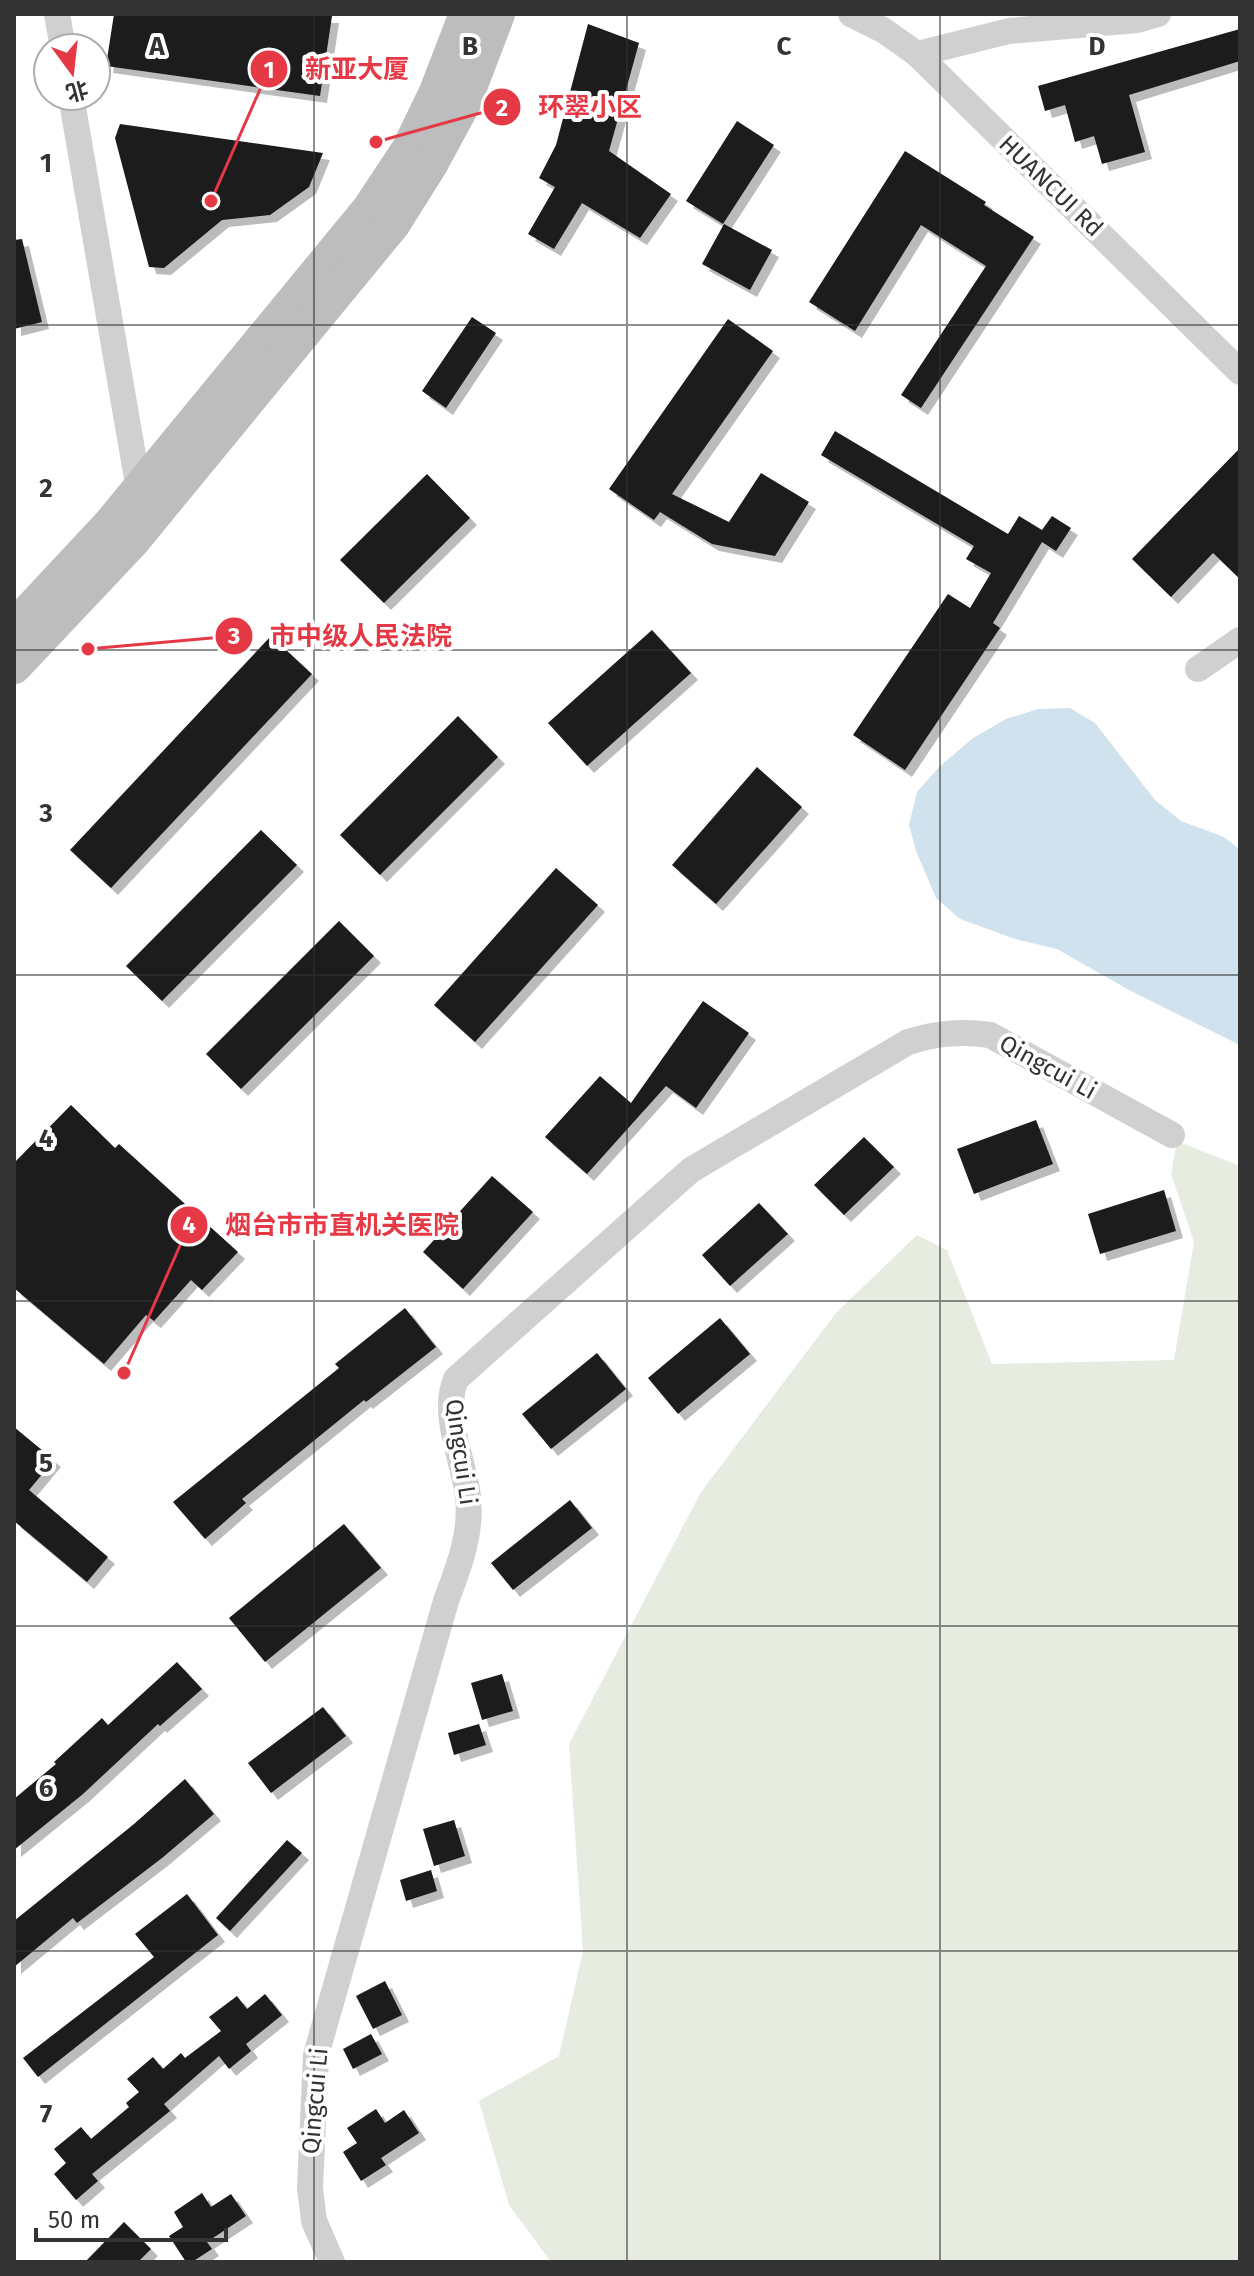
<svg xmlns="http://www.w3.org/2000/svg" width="1254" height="2276" font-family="'Fira Sans','Noto Sans SC',sans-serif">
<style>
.green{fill:#e6ecdf}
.water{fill:#cfe2ee}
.building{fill:#1a1a1a;filter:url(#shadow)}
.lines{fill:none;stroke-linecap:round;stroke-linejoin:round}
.street{stroke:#d0d0d0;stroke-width:26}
.secondary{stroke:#bdbdbd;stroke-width:36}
.grid{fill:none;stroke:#333;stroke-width:2;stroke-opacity:0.55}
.labels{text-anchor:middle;stroke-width:8;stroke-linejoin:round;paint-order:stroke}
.street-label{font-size:24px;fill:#333;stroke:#fff}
.grid-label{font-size:26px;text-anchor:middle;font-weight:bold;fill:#333;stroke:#fff;stroke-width:8;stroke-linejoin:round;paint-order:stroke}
.leader{fill:none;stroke:#e63946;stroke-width:3}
.callout-dot{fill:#e63946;stroke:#fff;stroke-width:3}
.mark-label{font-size:24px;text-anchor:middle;font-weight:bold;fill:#fff}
.callout-label{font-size:26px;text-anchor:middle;font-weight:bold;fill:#e63946;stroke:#fff;stroke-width:8;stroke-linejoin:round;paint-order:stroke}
</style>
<defs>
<filter id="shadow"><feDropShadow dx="7" dy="7" stdDeviation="0" flood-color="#0004"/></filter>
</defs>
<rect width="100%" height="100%" fill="#fff"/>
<path class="green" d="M 1177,1141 L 1240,1166 L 1240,2262 L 551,2262 L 509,2205 L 479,2101 L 559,2056 L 583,1951 L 569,1744 L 701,1492 L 836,1313 L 917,1235 L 947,1250 L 992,1364 L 1174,1360 L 1194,1242 L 1171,1174 Z"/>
<path class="water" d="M 1070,708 L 1095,723 L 1155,800 L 1181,821 L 1224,837 L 1240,850 L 1240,1045 L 1129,990 L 1057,949 L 1015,939 L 960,919 L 936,898 L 916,851 L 909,825 L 917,792 L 939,767 L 973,738 L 1006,719 L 1038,709 Z"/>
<g class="building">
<path d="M 114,14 L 332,16 L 320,96 L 106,66 Z"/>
<path d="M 588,24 L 639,43 L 609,151 L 671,194 L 640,238 L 582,203 L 554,249 L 528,234 L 555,187 L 539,178 L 556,145 Z"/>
<path d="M 1240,29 L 1240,61 L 1129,95 L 1145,152 L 1102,164 L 1094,136 L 1075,142 L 1065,105 L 1045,111 L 1038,86 Z"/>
<path d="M 737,121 L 774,145 L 723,224 L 686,201 Z"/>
<path d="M 120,124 L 323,153 L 309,187 L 270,215 L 222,220 L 164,268 L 149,267 L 115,138 Z"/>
<path d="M 905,151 L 986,202 L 984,205 L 1034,237 L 921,408 L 901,395 L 986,266 L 921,225 L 855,331 L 809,302 Z"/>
<path d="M 724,224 L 772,250 L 750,290 L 702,264 Z"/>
<path d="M 22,239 L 42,322 L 14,329 L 14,240 Z"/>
<path d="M 472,317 L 496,333 L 446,408 L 422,391 Z"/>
<path d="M 728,319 L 773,351 L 672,494 L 729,522 L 761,473 L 809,502 L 775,556 L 712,544 L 660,512 L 654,520 L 609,489 Z"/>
<path d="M 835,431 L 1008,534 L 1019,516 L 1042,530 L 1052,516 L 1071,528 L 1056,551 L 1042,542 L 993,623 L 1000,628 L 905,770 L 853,735 L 948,594 L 970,608 L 991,573 L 966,559 L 974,546 L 821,455 Z"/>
<path d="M 1240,448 L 1240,579 L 1213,553 L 1171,597 L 1132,559 Z"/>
<path d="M 427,474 L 470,518 L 384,603 L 340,560 Z"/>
<path d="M 652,630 L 691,673 L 587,766 L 548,723 Z"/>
<path d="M 271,636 L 312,674 L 111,888 L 70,850 Z"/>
<path d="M 458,716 L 498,757 L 380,875 L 340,835 Z"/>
<path d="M 757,767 L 802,807 L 716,904 L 672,865 Z"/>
<path d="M 261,830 L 297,865 L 162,1001 L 126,966 Z"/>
<path d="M 556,868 L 598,905 L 475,1042 L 434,1005 Z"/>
<path d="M 339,921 L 374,956 L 241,1089 L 206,1054 Z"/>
<path d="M 703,1001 L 749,1033 L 696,1108 L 666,1086 L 587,1174 L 545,1137 L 600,1076 L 631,1103 Z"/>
<path d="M 71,1105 L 115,1148 L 119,1144 L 238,1252 L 202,1290 L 191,1280 L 154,1321 L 146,1315 L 104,1364 L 14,1288 L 14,1163 Z"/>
<path d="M 1036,1120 L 1053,1164 L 974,1194 L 957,1149 Z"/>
<path d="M 864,1137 L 894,1167 L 844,1215 L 814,1185 Z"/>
<path d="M 492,1176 L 533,1212 L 463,1289 L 423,1252 Z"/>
<path d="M 1164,1190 L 1176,1231 L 1100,1254 L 1088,1214 Z"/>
<path d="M 759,1203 L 788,1234 L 730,1286 L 702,1255 Z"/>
<path d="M 405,1308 L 436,1347 L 366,1402 L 364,1400 L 242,1499 L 246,1503 L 205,1539 L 173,1502 L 339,1368 L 335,1364 Z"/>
<path d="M 720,1318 L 750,1354 L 678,1414 L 648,1378 Z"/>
<path d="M 597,1353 L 626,1389 L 551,1449 L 522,1414 Z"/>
<path d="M 14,1427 L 54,1460 L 29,1490 L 108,1557 L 87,1582 L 14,1521 Z"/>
<path d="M 570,1500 L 592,1528 L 513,1590 L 491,1563 Z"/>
<path d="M 344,1524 L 381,1568 L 265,1662 L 229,1618 Z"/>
<path d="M 177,1662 L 202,1689 L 160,1726 L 158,1724 L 83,1794 L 14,1850 L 14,1799 L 56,1764 L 54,1762 L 102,1718 L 108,1725 Z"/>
<path d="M 502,1674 L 513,1711 L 482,1720 L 471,1683 Z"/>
<path d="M 323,1707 L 346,1736 L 271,1793 L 248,1763 Z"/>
<path d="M 479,1724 L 486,1745 L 454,1755 L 448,1733 Z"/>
<path d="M 185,1779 L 214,1814 L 162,1858 L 77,1923 L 73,1918 L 14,1967 L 14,1921 L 134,1824 Z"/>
<path d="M 454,1820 L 465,1856 L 434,1866 L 423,1829 Z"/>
<path d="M 287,1840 L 302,1853 L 230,1931 L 216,1918 Z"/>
<path d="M 431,1870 L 437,1891 L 406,1901 L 400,1880 Z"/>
<path d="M 187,1894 L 218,1935 L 38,2077 L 23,2058 L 154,1957 L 135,1934 Z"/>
<path d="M 385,1981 L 402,2015 L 373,2029 L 356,1996 Z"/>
<path d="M 265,1994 L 282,2015 L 246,2044 L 251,2051 L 229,2069 L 219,2056 L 164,2104 L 170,2111 L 92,2174 L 98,2181 L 76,2200 L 54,2174 L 66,2163 L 54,2149 L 81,2127 L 91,2139 L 129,2107 L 126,2103 L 139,2092 L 127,2079 L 153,2057 L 163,2069 L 181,2053 L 185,2058 L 221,2031 L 209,2017 L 237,1996 L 247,2009 Z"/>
<path d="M 371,2034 L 382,2054 L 353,2069 L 343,2049 Z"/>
<path d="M 376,2109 L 385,2123 L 404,2110 L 419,2133 L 381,2158 L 386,2165 L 361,2181 L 343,2152 L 357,2143 L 347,2128 Z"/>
<path d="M 202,2193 L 211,2207 L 231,2194 L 246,2216 L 207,2242 L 212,2249 L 192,2262 L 186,2262 L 169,2236 L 183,2227 L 174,2212 Z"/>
<path d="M 124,2222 L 151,2249 L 138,2262 L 85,2262 Z"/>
</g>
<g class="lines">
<g class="street">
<path d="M 57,14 L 63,48"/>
<path d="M 851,14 L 883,30 L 917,54 L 1240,372"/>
<path d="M 917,54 L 1009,31 L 1137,20 L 1158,14"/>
<path d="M 71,96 L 139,490 L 147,498"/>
<path d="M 1198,669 L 1240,640"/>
<path d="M 332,2262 L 314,2221 L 310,2188 L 316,2055 L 446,1601 C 459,1566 472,1534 468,1497 C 464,1460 441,1415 456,1379 L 691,1170 L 908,1042 C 937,1033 961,1031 990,1035 L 1172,1135"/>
</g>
<g class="secondary">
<path d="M 14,628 L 111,524 L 370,209 L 409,150 L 437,92 L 467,14"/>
<path d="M 14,666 L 131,542 L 393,223 L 430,164 L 463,103 L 497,14"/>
</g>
</g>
<path class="grid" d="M 314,14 L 314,2262M 627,14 L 627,2262M 940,14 L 940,2262M 14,325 L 1240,325M 14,650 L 1240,650M 14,975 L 1240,975M 14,1301 L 1240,1301M 14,1626 L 1240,1626M 14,1951 L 1240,1951"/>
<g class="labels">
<g class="street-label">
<text transform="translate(1051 186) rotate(44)" y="8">HUANCUI Rd</text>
<text transform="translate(1048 1067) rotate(29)" y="8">Qingcui Li</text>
<text transform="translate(461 1452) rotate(82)" y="8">Qingcui Li</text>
<text transform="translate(315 2101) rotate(-85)" y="8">Qingcui Li</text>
</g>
</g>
<g class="grid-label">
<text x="157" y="55">A</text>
<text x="470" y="55">B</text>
<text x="784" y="55">C</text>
<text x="1097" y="55">D</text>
<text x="46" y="172">1</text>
<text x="46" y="497">2</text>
<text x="46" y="822">3</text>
<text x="46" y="1147">4</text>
<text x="46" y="1472">5</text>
<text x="46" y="1797">6</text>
<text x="46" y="2123">7</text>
</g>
<path class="leader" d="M211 201L269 69M376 142L502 107M88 649L234 636M124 1373L189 1225"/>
<g class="callout-dot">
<circle cx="211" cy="201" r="8"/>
<circle cx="376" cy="142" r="8"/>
<circle cx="88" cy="649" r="8"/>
<circle cx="124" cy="1373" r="8"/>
<circle cx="269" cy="69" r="20"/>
<circle cx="502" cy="107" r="20"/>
<circle cx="234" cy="636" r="20"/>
<circle cx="189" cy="1225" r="20"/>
</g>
<g class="mark-label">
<text x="269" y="78">1</text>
<text x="502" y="116">2</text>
<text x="234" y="644">3</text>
<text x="189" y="1233">4</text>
</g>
<g class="callout-label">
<text x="357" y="78">新亚大厦</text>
<text x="590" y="116">环翠小区</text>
<text x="361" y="645">市中级人民法院</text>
<text x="342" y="1234">烟台市市直机关医院</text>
</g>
<rect width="1254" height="2276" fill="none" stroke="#333333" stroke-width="32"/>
<g transform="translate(72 72) rotate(165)"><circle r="38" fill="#ffffff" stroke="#adadad" stroke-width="2"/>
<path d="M0-6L14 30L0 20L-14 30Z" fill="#e63946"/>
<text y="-12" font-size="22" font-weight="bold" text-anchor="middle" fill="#333333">北</text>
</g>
<path d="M36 2228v12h190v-12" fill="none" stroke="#333333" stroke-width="4"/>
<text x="48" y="2228" font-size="24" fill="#333333" stroke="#ffffff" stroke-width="6" paint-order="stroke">50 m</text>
</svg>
